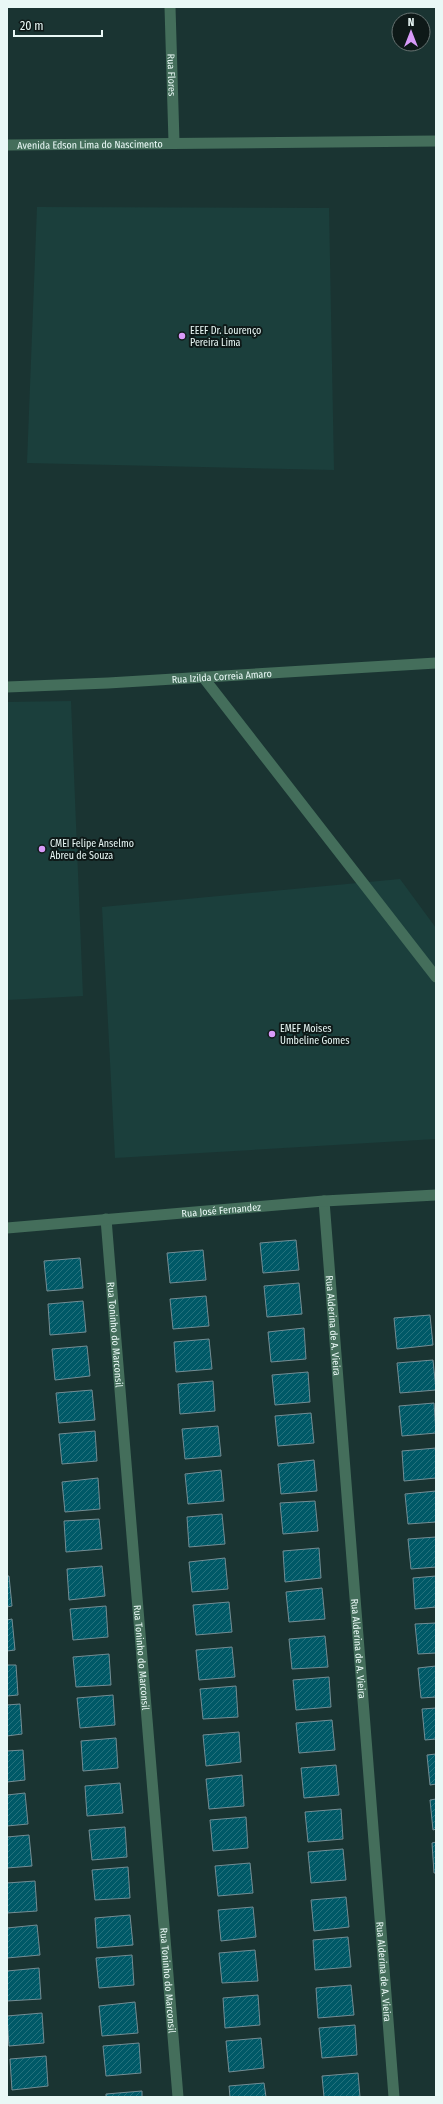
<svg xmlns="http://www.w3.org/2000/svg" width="443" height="2104" font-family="'Fira Sans Condensed',sans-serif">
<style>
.built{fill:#1b3f3c}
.building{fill:url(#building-hatch);stroke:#738d94}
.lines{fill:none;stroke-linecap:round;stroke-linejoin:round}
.minor{stroke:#446e5b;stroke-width:11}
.tertiary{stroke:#446e5b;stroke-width:11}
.poi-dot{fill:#d89af8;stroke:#0e1918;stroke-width:1.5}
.labels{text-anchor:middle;stroke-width:4;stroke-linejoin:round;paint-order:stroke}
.street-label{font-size:10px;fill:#e9f8f6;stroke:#0e1918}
.poi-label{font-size:10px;fill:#e9f8f6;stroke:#0e1918;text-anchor:start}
</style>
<defs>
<pattern id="building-hatch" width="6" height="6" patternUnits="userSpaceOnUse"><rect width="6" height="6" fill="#005967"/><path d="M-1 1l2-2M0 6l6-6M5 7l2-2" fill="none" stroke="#25727d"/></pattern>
</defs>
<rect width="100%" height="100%" fill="#1a3432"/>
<g class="built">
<path d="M 37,207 L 329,208 L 334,470 L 27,463 Z"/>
<path d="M 71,701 L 83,996 L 7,1000 L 7,702 Z"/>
<path d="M 400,879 L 436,928 L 436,1139 L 115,1158 L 102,907 Z"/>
</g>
<g class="building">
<path d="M 296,1240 L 299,1270 L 263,1273 L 260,1243 Z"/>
<path d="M 203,1250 L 206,1280 L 170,1283 L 167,1253 Z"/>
<path d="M 80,1258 L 83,1288 L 47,1291 L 44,1261 Z"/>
<path d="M 299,1283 L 302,1314 L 267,1317 L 264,1286 Z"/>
<path d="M 206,1296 L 209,1326 L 173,1329 L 170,1299 Z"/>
<path d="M 83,1301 L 86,1332 L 50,1335 L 48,1304 Z"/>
<path d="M 430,1315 L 433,1345 L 397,1349 L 394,1318 Z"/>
<path d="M 304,1328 L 306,1359 L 271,1362 L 268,1332 Z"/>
<path d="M 209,1339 L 212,1369 L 176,1372 L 174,1342 Z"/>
<path d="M 87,1346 L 90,1376 L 55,1380 L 52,1349 Z"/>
<path d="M 433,1360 L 436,1390 L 400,1393 L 397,1363 Z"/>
<path d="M 308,1372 L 310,1402 L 275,1405 L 272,1375 Z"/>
<path d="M 213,1381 L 215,1411 L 180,1414 L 178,1384 Z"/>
<path d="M 92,1390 L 95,1420 L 59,1423 L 56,1393 Z"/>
<path d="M 434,1403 L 436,1433 L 402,1436 L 399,1406 Z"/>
<path d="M 311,1413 L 314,1443 L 278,1446 L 275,1416 Z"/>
<path d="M 218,1426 L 221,1456 L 185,1459 L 182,1429 Z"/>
<path d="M 95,1431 L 97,1461 L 62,1464 L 59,1434 Z"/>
<path d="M 436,1448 L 436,1478 L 404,1481 L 402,1451 Z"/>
<path d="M 314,1460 L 317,1491 L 281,1494 L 278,1464 Z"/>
<path d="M 221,1470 L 224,1501 L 188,1504 L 185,1474 Z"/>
<path d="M 98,1478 L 100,1509 L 65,1512 L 62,1482 Z"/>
<path d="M 436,1491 L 436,1522 L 408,1524 L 405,1494 Z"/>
<path d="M 315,1501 L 318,1531 L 283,1534 L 280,1503 Z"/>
<path d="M 222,1514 L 225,1544 L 189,1547 L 187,1517 Z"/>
<path d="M 99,1519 L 102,1549 L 66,1552 L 64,1521 Z"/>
<path d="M 436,1537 L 436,1567 L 411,1569 L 408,1539 Z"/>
<path d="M 319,1548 L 321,1578 L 285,1582 L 283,1551 Z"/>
<path d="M 225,1558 L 228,1589 L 192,1592 L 189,1562 Z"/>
<path d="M 102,1566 L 105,1596 L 69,1600 L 67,1569 Z"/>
<path d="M 7,1576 L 9,1576 L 12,1606 L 7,1607 Z"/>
<path d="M 436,1576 L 436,1607 L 415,1609 L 413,1578 Z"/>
<path d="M 322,1588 L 325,1619 L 289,1622 L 286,1592 Z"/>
<path d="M 229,1602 L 232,1632 L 196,1635 L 193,1605 Z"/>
<path d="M 106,1606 L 108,1637 L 73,1640 L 70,1609 Z"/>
<path d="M 12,1619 L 15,1650 L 7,1651 L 7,1620 Z"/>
<path d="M 436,1623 L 436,1653 L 418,1654 L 415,1624 Z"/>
<path d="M 325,1636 L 328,1667 L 292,1669 L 289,1639 Z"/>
<path d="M 232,1647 L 235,1677 L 199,1680 L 196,1650 Z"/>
<path d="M 109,1654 L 111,1685 L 76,1687 L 73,1657 Z"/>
<path d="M 7,1665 L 16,1665 L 18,1695 L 7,1696 Z"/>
<path d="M 436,1666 L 436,1697 L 421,1698 L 418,1668 Z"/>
<path d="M 329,1677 L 331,1707 L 296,1710 L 293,1680 Z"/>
<path d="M 236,1686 L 238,1717 L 203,1719 L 200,1689 Z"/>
<path d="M 113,1695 L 115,1725 L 80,1728 L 77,1698 Z"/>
<path d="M 20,1704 L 22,1734 L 7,1736 L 7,1705 Z"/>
<path d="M 436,1708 L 436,1739 L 425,1740 L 422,1709 Z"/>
<path d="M 332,1720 L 335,1750 L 299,1753 L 296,1723 Z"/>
<path d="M 239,1732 L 241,1762 L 206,1766 L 203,1735 Z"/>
<path d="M 116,1738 L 118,1768 L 83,1771 L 81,1741 Z"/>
<path d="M 23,1750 L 25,1780 L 7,1782 L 7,1751 Z"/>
<path d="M 436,1754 L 436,1784 L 430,1785 L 427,1755 Z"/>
<path d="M 336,1765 L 339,1795 L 304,1798 L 301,1768 Z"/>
<path d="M 242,1775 L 244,1806 L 209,1809 L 206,1779 Z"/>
<path d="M 120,1783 L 123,1813 L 87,1816 L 85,1786 Z"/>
<path d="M 25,1793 L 28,1824 L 7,1826 L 7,1795 Z"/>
<path d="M 436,1799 L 436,1829 L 433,1830 L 430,1800 Z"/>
<path d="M 341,1809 L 343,1839 L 308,1842 L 305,1812 Z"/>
<path d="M 246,1817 L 248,1848 L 213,1851 L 210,1820 Z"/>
<path d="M 125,1827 L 127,1857 L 92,1860 L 89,1830 Z"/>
<path d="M 29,1835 L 32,1866 L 7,1868 L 7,1837 Z"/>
<path d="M 436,1842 L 436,1873 L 434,1873 L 432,1843 Z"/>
<path d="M 343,1849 L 346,1880 L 311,1883 L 308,1852 Z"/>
<path d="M 250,1863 L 253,1893 L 218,1896 L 215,1866 Z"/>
<path d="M 128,1867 L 130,1898 L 95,1900 L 92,1870 Z"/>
<path d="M 35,1881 L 37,1911 L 7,1913 L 7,1883 Z"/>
<path d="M 346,1897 L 349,1927 L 314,1931 L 311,1900 Z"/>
<path d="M 253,1907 L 256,1937 L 221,1941 L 218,1910 Z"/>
<path d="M 130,1915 L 133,1945 L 97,1948 L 95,1918 Z"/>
<path d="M 37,1925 L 40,1955 L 7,1958 L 7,1928 Z"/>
<path d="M 348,1937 L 351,1967 L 315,1970 L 313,1940 Z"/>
<path d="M 255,1950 L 258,1981 L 222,1983 L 219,1953 Z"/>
<path d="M 132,1955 L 134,1985 L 99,1988 L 96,1958 Z"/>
<path d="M 39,1968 L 41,1999 L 7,2001 L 7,1971 Z"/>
<path d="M 351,1985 L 354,2015 L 318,2018 L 316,1988 Z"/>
<path d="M 258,1995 L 260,2025 L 225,2028 L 223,1998 Z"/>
<path d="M 135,2002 L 138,2033 L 102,2036 L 99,2006 Z"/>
<path d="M 42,2013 L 44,2043 L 9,2046 L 7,2016 Z"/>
<path d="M 355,2025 L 357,2055 L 322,2058 L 319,2028 Z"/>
<path d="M 261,2038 L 264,2068 L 229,2072 L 226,2041 Z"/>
<path d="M 139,2043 L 141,2073 L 106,2076 L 103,2046 Z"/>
<path d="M 46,2056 L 48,2086 L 12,2090 L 10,2059 Z"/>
<path d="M 358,2073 L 360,2097 L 324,2097 L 322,2076 Z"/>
<path d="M 264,2083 L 266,2097 L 230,2097 L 229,2086 Z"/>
<path d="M 142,2091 L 142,2097 L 106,2097 L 106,2094 Z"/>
</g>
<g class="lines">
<g class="minor">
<path id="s1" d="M 170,7 L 174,142"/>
<path d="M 203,677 L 436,977"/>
<path id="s2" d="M 7,687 L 108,683 L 436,663"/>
<path id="s3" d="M 324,1201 L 394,2097"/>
<path id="s4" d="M 106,1219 L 178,2097"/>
<path id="s5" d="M 7,1228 L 324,1201 L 436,1195"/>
</g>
<path class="tertiary" id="s6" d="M 7,145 L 436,141"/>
</g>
<g class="poi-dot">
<circle cx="182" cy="336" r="4"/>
<circle cx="42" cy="849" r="4"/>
<circle cx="272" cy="1034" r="4"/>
</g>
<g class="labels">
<g class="street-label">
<text dy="4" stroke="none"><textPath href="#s1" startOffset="68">Rua Flores</textPath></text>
<text dy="4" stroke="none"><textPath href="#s6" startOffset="83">Avenida Edson Lima do Nascimento</textPath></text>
<text dy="4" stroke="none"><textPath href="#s2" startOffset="215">Rua Izilda Correia Amaro</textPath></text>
<text dy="4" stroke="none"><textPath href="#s5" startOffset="215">Rua José Fernandez</textPath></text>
<text dy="4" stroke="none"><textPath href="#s3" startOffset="125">Rua Alderina de A. Vieira</textPath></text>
<text dy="4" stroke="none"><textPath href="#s4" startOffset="116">Rua Toninho do Marconsil</textPath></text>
<text dy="4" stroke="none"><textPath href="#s3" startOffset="449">Rua Alderina de A. Vieira</textPath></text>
<text dy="4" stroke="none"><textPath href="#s4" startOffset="440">Rua Toninho do Marconsil</textPath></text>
<text dy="4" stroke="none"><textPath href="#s3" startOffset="773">Rua Alderina de A. Vieira</textPath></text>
<text dy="4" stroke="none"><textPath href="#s4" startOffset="764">Rua Toninho do Marconsil</textPath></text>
</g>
<g class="poi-label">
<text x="190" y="334">EEEF Dr. Lourenço<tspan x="190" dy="12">Pereira Lima</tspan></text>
<text x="50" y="847">CMEI Felipe Anselmo<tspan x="50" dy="12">Abreu de Souza</tspan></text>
<text x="280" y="1032">EMEF Moises<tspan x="280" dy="12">Umbeline Gomes</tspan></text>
</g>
</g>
<rect width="443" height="2104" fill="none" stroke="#e9f8f6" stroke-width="16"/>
<g transform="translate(411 32)"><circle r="19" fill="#0e1918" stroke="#667271"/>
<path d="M0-3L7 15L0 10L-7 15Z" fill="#d89af8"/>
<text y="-6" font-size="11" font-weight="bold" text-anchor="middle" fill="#e9f8f6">N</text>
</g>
<path d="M14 30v6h88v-6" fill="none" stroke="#e9f8f6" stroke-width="2"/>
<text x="20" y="30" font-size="12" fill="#e9f8f6" stroke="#0e1918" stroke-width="3" paint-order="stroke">20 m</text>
</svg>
